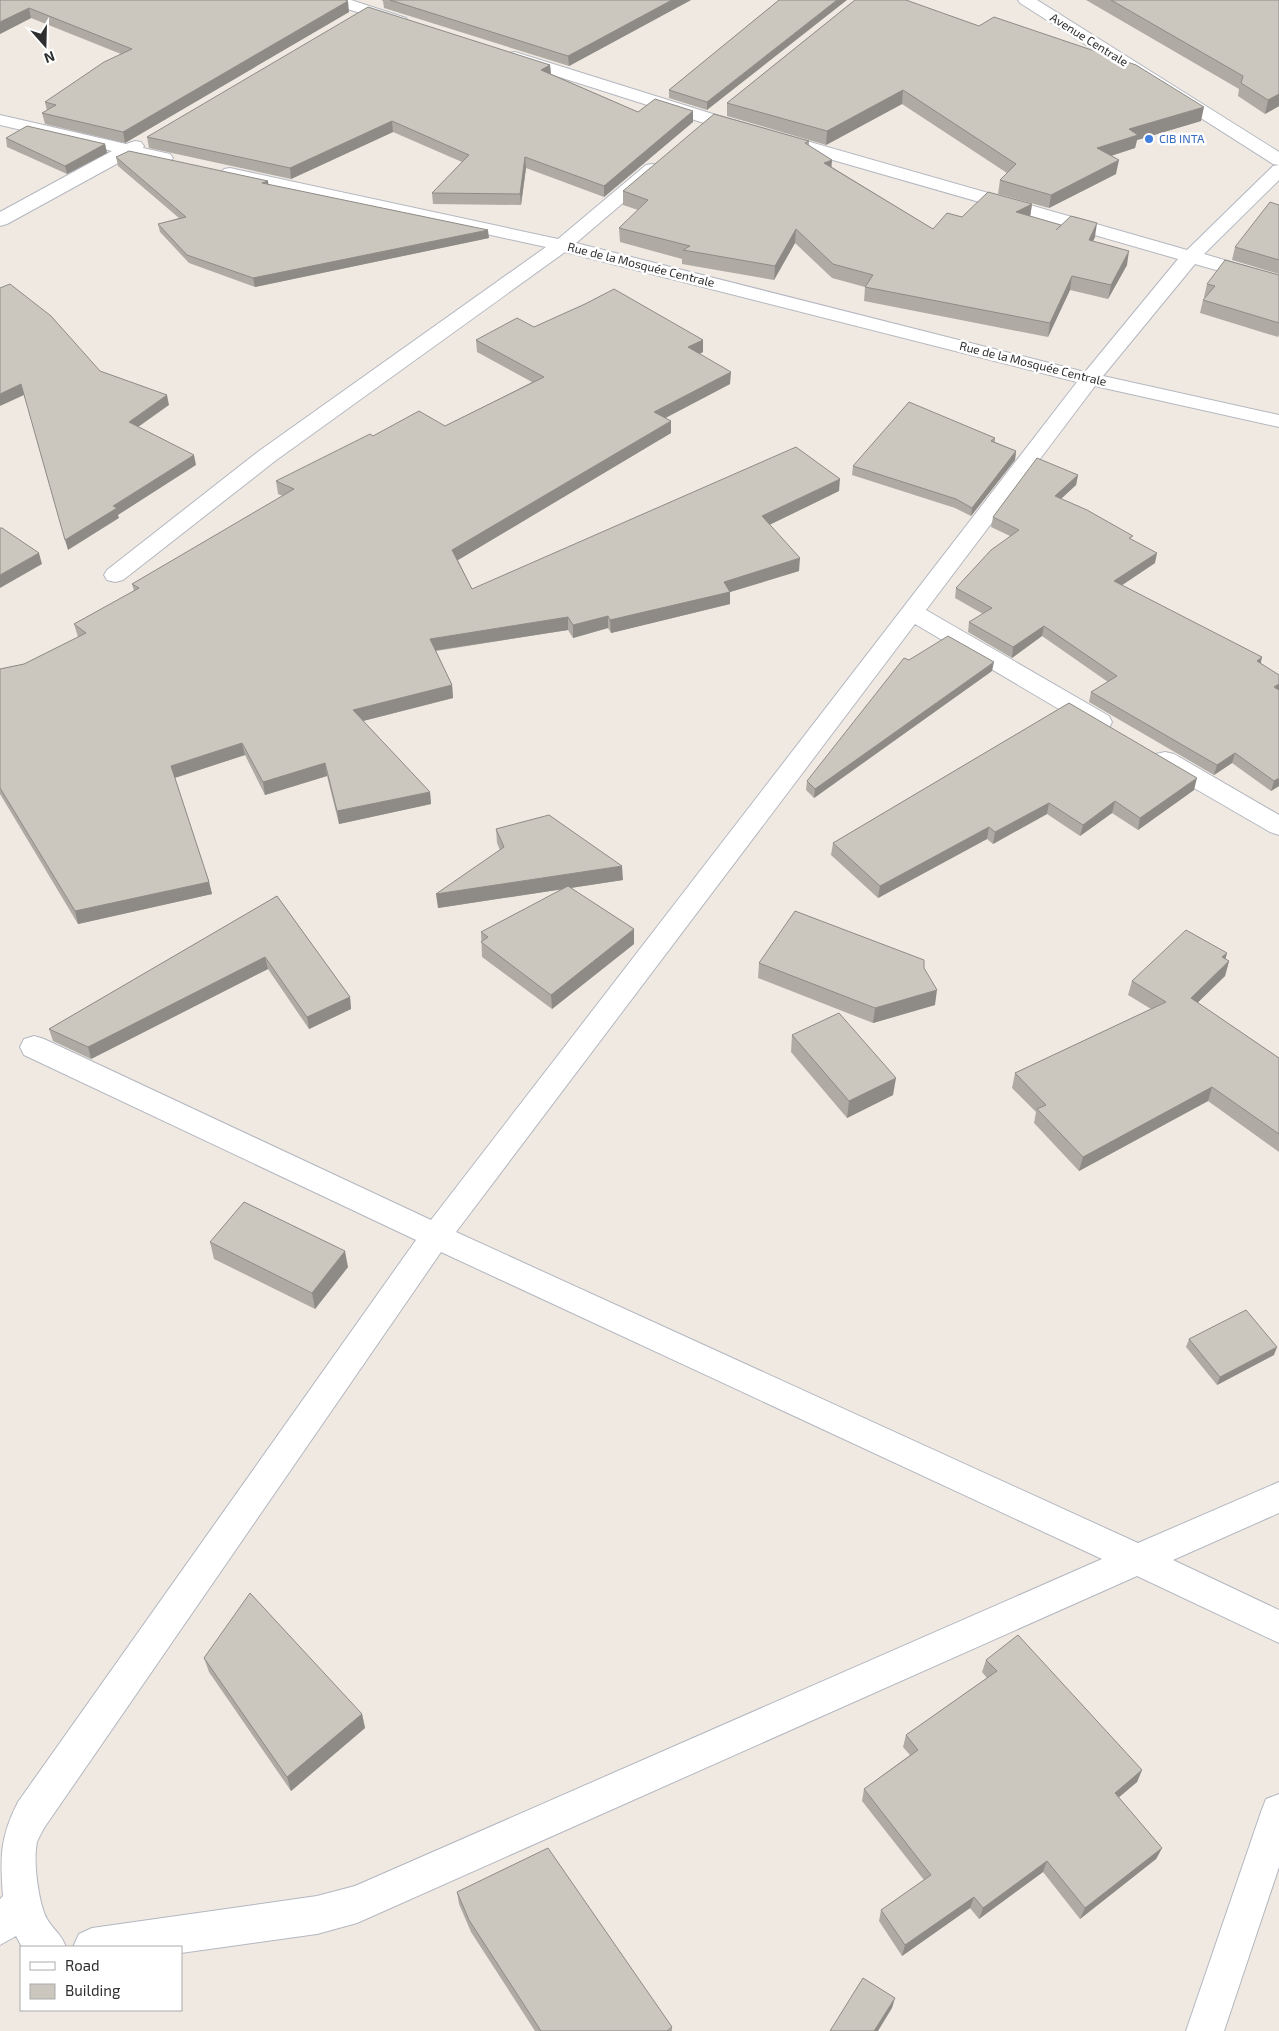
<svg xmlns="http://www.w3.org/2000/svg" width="1279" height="2031" font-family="'Exo 2',sans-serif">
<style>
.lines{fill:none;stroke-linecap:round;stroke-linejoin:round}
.street-casing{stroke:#b4b7c1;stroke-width:2}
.secondary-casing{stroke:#b4b7c1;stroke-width:2}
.street{fill:#fff;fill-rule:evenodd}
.secondary{fill:#fff;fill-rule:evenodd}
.wall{fill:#afaba4}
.shaded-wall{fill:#8e8b86}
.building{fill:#cbc7bf;stroke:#8e8b86}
.shop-dot{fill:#3f7fe0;stroke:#fff;stroke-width:2}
.labels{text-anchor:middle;stroke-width:5;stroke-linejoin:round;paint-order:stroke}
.far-street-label{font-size:12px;fill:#2e2e2e;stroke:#fff}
.far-shop-label{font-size:12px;fill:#366cbe;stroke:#fff;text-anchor:start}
</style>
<rect width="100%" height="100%" fill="#efe9e1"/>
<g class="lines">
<g class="street-casing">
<g id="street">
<path d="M 327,0 L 351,0 L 406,18 L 408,21 L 406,24 L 394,24 L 329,3 Z"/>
<path d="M 515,52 L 716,115 L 1187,250 L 1273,166 L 1279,165 L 1279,180 L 1204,254 L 1279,276 L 1279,288 L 1195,264 L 1103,376 L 1279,415 L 1279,427 L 1095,386 L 926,610 L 1109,716 L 1112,722 L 1109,728 L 1100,730 L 1091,728 L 915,624 L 456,1232 L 1138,1543 L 1279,1482 L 1279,1513 L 1173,1560 L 1279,1610 L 1279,1643 L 1137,1576 L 357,1923 L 317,1934 L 181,1953 L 181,1947 L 73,1947 L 79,1934 L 92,1928 L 317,1896 L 355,1886 L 1102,1559 L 441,1252 L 44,1828 C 42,1832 39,1837 37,1842 C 33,1860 38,1902 47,1919 C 54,1931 60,1932 66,1947 L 22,1947 L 16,1936 L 0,1945 L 0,1899 L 3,1896 C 0,1857 0,1837 18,1802 L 416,1240 L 24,1055 L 20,1047 L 24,1039 L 34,1036 L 44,1039 L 431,1220 L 1077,382 L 565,252 L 275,461 L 123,580 L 115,582 L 107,580 L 104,575 L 107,570 L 259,451 L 546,247 L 230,178 L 224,177 L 221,173 L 224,169 L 230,168 L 558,239 L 646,165 L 652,164 L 658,165 L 661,169 L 658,173 L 576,243 L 1085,372 L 1178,259 L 704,123 L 509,61 L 507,57 L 509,53 Z"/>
<path d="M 0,115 L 126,144 L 135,141 L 141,142 L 144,146 L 143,148 L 170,154 L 173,158 L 170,162 L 164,163 L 131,156 L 7,224 L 0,226 L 0,212 L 112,151 L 0,125 Z"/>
<path d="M 1165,752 L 1174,754 L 1279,815 L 1279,835 L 1270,832 L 1156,766 L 1153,760 L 1156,754 Z"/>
<path d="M 1279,1794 L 1279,1867 L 1224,2031 L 1186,2031 L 1261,1812 L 1266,1799 Z"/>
</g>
</g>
<g class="secondary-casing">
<path id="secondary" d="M 1018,0 L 1037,0 L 1279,152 L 1279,165 L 1273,164 L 1020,3 Z"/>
</g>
<use href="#street" class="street"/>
<use href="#secondary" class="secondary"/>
</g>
<g class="wall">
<path d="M 0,0 L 349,12 L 125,143 L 45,124 L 42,113 L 47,111 L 45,102 L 121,54 L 31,18 L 0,34 Z"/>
<path d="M 381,0 L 691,0 L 569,66 L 384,8 L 383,1 Z"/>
<path d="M 779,0 L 707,110 L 669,98 L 669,90 Z"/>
<path d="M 855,0 L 1201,121 L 1137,140 L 1135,148 L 1111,156 L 1116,174 L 1049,208 L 998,194 L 1000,180 L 1007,173 L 902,104 L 826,145 L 727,116 L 727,103 Z"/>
<path d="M 1086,0 L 1279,0 L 1279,106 L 1265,114 L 1238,96 L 1239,89 Z"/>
<path d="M 550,65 L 551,74 L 638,112 L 693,122 L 604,197 L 526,168 L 521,205 L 433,204 L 432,193 L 462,162 L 393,132 L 291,179 L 149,148 L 147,137 Z"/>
<path d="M 6,138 L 105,144 L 107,153 L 67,174 L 7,147 Z"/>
<path d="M 809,141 L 809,146 L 832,167 L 933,229 L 962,217 L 1032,204 L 1030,216 L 1095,237 L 1093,241 L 1127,265 L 1108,299 L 1070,290 L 1048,337 L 864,301 L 865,287 L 832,278 L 795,243 L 774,280 L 682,264 L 682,259 L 620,242 L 619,228 L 638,210 L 623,205 L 623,191 Z"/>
<path d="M 116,157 L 268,181 L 268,185 L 489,238 L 255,287 L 189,263 L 160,232 L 158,224 L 179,218 L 118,166 Z"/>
<path d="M 1279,205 L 1279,274 L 1232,260 L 1235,247 Z"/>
<path d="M 1279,275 L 1279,335 L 1278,337 L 1200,313 L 1203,300 L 1205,297 L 1204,297 L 1207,284 Z"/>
<path d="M 534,327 L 703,340 L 703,352 L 699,354 L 730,384 L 665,418 L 671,421 L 671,433 L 458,560 L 472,589 L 839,491 L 769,525 L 799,571 L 730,592 L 730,604 L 611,633 L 608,628 L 573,638 L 568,630 L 436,651 L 452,685 L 453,698 L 363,721 L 430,792 L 431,804 L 339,824 L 327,776 L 265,795 L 245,755 L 175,778 L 209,882 L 212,894 L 78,924 L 0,794 L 0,669 L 24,664 L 78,637 L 74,624 L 134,591 L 132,584 L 283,496 L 278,494 L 276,481 L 373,436 L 445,426 L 532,382 L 477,352 L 476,340 Z"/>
<path d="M 995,438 L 995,442 L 1016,451 L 1015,460 L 971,516 L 955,508 L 852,475 L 853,466 Z"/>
<path d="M 1078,475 L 1076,485 L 1061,499 L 1132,540 L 1155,563 L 1121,585 L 1260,664 L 1279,786 L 1271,791 L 1232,763 L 1214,775 L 1089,702 L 1091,692 L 1108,682 L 1042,636 L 1012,658 L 968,632 L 969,622 L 983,614 L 955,598 L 956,588 L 1010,536 L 991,527 L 993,517 Z"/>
<path d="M 992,671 L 814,798 L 806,790 L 807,781 Z"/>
<path d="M 1069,703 L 1194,790 L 1138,830 L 1112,813 L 1080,836 L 1047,814 L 993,844 L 987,839 L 878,898 L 831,855 L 833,843 Z"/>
<path d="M 496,829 L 623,880 L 570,888 L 634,929 L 634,944 L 552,1009 L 482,957 L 481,932 L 563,889 L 438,908 L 500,850 L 497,843 Z"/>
<path d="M 277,896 L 350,997 L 351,1009 L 309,1029 L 268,969 L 91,1059 L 53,1041 L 49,1029 Z"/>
<path d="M 1227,953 L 1225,959 L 1229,961 L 1225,976 L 1197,1003 L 1279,1058 L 1279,1152 L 1208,1101 L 1079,1171 L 1034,1123 L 1036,1112 L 1012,1088 L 1015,1073 L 1151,1009 L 1128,995 L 1132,981 Z"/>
<path d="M 759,963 L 924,968 L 935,1005 L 873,1023 L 758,978 Z"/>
<path d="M 792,1035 L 893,1095 L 847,1118 L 791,1052 Z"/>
<path d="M 210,1242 L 348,1267 L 315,1309 L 214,1259 Z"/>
<path d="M 1189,1339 L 1274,1355 L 1217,1385 L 1186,1347 Z"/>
<path d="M 204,1658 L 362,1714 L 365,1728 L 291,1791 L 209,1672 Z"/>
<path d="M 986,1660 L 1142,1770 L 1137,1782 L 1118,1797 L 1162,1848 L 1156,1859 L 1080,1919 L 1043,1872 L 979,1919 L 970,1908 L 902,1956 L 879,1921 L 881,1910 L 924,1880 L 862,1801 L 864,1789 L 910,1755 L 903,1747 L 906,1735 L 987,1678 L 982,1672 Z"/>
<path d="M 457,1892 L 672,2027 L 672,2031 L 535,2031 L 471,1932 L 459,1904 Z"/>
</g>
<g class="shaded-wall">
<path d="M 672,0 L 691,0 L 569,66 L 568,56 Z"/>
<path d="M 837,0 L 847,0 L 707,110 L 707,102 Z"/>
<path d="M 348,1 L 349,12 L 125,143 L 123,132 Z"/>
<path d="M 29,8 L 31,18 L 0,34 L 0,22 Z"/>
<path d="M 550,65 L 551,76 L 541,70 Z"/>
<path d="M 903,90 L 902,104 L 826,145 L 827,131 Z"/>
<path d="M 1279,94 L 1279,106 L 1265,114 L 1268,100 Z"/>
<path d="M 1204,107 L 1201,121 L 1137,140 L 1135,148 L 1095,161 L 1097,148 L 1129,129 Z"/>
<path d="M 693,111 L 693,122 L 604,197 L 604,186 Z"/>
<path d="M 392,121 L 393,132 L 291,179 L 290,168 Z"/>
<path d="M 105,144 L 107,153 L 67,174 L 65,166 Z"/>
<path d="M 525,157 L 526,168 L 521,205 L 520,194 Z"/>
<path d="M 832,160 L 831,173 L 824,163 Z"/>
<path d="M 1119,160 L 1116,174 L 1049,208 L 1051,195 Z"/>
<path d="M 268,181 L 269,189 L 262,183 Z"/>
<path d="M 1032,204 L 1030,218 L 1016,212 Z"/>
<path d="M 1097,223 L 1095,237 L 1087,254 L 1089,240 Z"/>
<path d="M 796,229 L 795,243 L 774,280 L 775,266 Z"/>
<path d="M 488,230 L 489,238 L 255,287 L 253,278 Z"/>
<path d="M 1129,251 L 1127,265 L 1108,299 L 1111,285 Z"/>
<path d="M 1072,276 L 1070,290 L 1048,337 L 1050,323 Z"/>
<path d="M 703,340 L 703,352 L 688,360 L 688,347 Z"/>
<path d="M 731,372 L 730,384 L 654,424 L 654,412 Z"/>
<path d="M 21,384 L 24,395 L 0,406 L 0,394 Z"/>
<path d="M 167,395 L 169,405 L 131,432 L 129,422 Z"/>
<path d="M 671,421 L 671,433 L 453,563 L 452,550 Z"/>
<path d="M 1016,451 L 1015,460 L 971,516 L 972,508 Z"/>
<path d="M 194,455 L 196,465 L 118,515 L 119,518 L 68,550 L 65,540 L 113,506 Z"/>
<path d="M 1078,475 L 1076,485 L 1053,506 L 1055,496 Z"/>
<path d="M 840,479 L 839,491 L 761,529 L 762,516 Z"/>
<path d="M 39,553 L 42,564 L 0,588 L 0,575 Z"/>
<path d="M 1157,553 L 1155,563 L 1112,592 L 1114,581 Z"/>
<path d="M 800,558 L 799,571 L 730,592 L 730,604 L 611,633 L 610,620 L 724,582 Z"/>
<path d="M 608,616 L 608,628 L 573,638 L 573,625 Z"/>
<path d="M 568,617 L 568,630 L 431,651 L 430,639 Z"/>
<path d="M 1044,626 L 1042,636 L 1012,658 L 1013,647 Z"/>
<path d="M 1262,657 L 1260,667 L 1257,661 Z"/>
<path d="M 994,662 L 992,671 L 814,798 L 815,789 Z"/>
<path d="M 1279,684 L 1279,692 L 1274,687 Z"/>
<path d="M 452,685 L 453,698 L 355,723 L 353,710 Z"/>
<path d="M 242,743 L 245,755 L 174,778 L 171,766 Z"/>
<path d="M 1235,753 L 1232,763 L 1214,775 L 1217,765 Z"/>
<path d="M 325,763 L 327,776 L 265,795 L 263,782 Z"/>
<path d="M 1197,778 L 1194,790 L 1138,830 L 1140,818 Z"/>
<path d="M 1279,778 L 1279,786 L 1271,791 L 1274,781 Z"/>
<path d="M 430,792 L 431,804 L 339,824 L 337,811 Z"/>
<path d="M 1115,801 L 1112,813 L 1080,836 L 1083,825 Z"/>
<path d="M 1049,803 L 1047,814 L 993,844 L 995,832 Z"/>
<path d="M 989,827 L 987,839 L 878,898 L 880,886 Z"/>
<path d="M 622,866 L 623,880 L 438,908 L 436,894 Z"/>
<path d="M 209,882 L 212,894 L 78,924 L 75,911 Z"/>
<path d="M 634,929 L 634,944 L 552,1009 L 551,995 Z"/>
<path d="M 1227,953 L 1223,968 L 1229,961 L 1225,976 L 1187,1013 L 1191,998 L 1222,957 Z"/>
<path d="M 265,957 L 268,969 L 91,1059 L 88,1047 Z"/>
<path d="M 937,990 L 935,1005 L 873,1023 L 875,1008 Z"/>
<path d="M 350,997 L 351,1009 L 309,1029 L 307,1017 Z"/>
<path d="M 896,1078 L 893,1095 L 847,1118 L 849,1101 Z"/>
<path d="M 1212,1087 L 1208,1101 L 1079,1171 L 1083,1157 Z"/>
<path d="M 345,1251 L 348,1267 L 315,1309 L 312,1293 Z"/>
<path d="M 1277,1347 L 1274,1355 L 1217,1385 L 1220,1377 Z"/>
<path d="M 362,1714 L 365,1728 L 291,1791 L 287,1777 Z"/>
<path d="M 1142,1770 L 1137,1782 L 1110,1805 L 1115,1793 Z"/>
<path d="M 1162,1848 L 1156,1859 L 1080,1919 L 1085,1908 Z"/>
<path d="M 1047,1861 L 1043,1872 L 979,1919 L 983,1908 Z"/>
<path d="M 974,1897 L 970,1908 L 902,1956 L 905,1945 Z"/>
<path d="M 895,1998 L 892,2008 L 878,2031 L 874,2031 Z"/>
</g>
<g class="building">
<path d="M 0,0 L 345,0 L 348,1 L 123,132 L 42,113 L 56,105 L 45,102 L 104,62 L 132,49 L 29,8 L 0,22 Z"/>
<path d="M 390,0 L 672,0 L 568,56 Z"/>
<path d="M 779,0 L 837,0 L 707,102 L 669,90 Z"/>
<path d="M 855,0 L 906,0 L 979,26 L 994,17 L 1136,65 L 1204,107 L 1129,129 L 1138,135 L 1097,148 L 1119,160 L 1051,195 L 1000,180 L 1016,164 L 903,90 L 827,131 L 727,103 Z"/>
<path d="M 1111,0 L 1279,0 L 1279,94 L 1268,100 L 1241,83 L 1243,76 Z"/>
<path d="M 368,7 L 550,65 L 541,70 L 638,112 L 655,99 L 693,111 L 604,186 L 525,157 L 520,194 L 432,193 L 469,155 L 392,121 L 290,168 L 147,137 Z"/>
<path d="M 714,114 L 809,141 L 805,143 L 832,160 L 824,163 L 933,229 L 947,213 L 962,217 L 988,192 L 1032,204 L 1016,212 L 1061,225 L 1056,230 L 1071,216 L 1097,223 L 1089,240 L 1129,251 L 1111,285 L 1072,276 L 1050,323 L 865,287 L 873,275 L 833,264 L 796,229 L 775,266 L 683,250 L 690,246 L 619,228 L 648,200 L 623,191 Z"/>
<path d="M 27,126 L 105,144 L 65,166 L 6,138 Z"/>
<path d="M 129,151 L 268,181 L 262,183 L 488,230 L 253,278 L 187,255 L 158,224 L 186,217 L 116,157 Z"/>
<path d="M 1270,202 L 1279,205 L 1279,260 L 1235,247 Z"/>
<path d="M 1225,260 L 1279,275 L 1279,323 L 1203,300 L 1215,286 L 1207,284 Z"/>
<path d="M 10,284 L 51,316 L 100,371 L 167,395 L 129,422 L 194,455 L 113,506 L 117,508 L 65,540 L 21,384 L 0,394 L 0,288 Z"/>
<path d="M 614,289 L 703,340 L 688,347 L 731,372 L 654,412 L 671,421 L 452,550 L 472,589 L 796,447 L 840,479 L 762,516 L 800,558 L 724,582 L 730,592 L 610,620 L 608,616 L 573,625 L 568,617 L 430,639 L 452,685 L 353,710 L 430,792 L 337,811 L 325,763 L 263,782 L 242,743 L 171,766 L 209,882 L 75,911 L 0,788 L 0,669 L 24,664 L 86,633 L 74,624 L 139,588 L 132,584 L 294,489 L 276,481 L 370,434 L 373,436 L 419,411 L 445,426 L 544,377 L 476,340 L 517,318 L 534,327 L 585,304 Z"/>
<path d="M 909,402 L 995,438 L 991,441 L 1016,451 L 972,508 L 956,499 L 853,466 Z"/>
<path d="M 1037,458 L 1078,475 L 1055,496 L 1087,510 L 1133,536 L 1129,538 L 1157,553 L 1114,581 L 1262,657 L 1257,661 L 1279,675 L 1279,684 L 1274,687 L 1279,690 L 1279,778 L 1274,781 L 1235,753 L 1217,765 L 1091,692 L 1117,676 L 1044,626 L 1013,647 L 969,622 L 992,608 L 956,588 L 991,550 L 1019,530 L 993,517 Z"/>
<path d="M 0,528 L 2,528 L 39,553 L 0,575 Z"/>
<path d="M 948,636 L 994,662 L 815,789 L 807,781 L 904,658 L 909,660 Z"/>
<path d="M 1069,703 L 1197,778 L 1140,818 L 1115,801 L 1083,825 L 1049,803 L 995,832 L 989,827 L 880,886 L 833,843 Z"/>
<path d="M 549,815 L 622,866 L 436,894 L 504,847 L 496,829 Z"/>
<path d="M 568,886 L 634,929 L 551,995 L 481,942 L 488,937 L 481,932 Z"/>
<path d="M 277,896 L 350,997 L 307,1017 L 265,957 L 88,1047 L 49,1029 Z"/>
<path d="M 795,911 L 924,960 L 924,968 L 937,990 L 875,1008 L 759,963 Z"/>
<path d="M 1186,930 L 1227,953 L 1222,957 L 1229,961 L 1191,998 L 1279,1058 L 1279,1134 L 1212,1087 L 1083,1157 L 1037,1109 L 1046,1105 L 1015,1073 L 1166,1002 L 1132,981 Z"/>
<path d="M 839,1013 L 896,1078 L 849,1101 L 792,1035 Z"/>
<path d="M 244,1202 L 345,1251 L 312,1293 L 210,1242 Z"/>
<path d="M 1246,1310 L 1277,1347 L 1220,1377 L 1189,1339 Z"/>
<path d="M 250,1593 L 362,1714 L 287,1777 L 204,1658 Z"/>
<path d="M 1018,1635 L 1142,1770 L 1115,1793 L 1162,1848 L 1085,1908 L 1047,1861 L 983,1908 L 974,1897 L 905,1945 L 881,1910 L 931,1875 L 864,1789 L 918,1750 L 906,1735 L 997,1671 L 986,1660 Z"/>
<path d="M 548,1848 L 672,2027 L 667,2031 L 541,2031 L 469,1920 L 457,1892 Z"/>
<path d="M 863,1978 L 895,1998 L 874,2031 L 830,2031 Z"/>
</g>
<circle class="shop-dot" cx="1149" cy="139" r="5"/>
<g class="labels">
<g class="far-street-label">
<text transform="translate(1089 40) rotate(32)" y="4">Avenue Centrale</text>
<text transform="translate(641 265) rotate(14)" y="4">Rue de la Mosquée Centrale</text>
<text transform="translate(1033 364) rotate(14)" y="4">Rue de la Mosquée Centrale</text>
</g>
<g class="far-shop-label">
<text x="1159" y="143">CIB INTA</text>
</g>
</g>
<rect x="20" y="1946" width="162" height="65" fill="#ffffff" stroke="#ababab"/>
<rect x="30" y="1962" width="25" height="8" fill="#ffffff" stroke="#ababab"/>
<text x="65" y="1971" font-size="15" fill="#2e2e2e">Road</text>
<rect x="30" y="1984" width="25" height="15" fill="#cbc7bf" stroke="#ababab"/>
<text x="65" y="1996" font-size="15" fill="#2e2e2e">Building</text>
<g transform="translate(45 45) rotate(160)" stroke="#ffffff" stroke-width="4" paint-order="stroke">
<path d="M0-4L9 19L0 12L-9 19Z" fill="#2e2e2e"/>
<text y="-8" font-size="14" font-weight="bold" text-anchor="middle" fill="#2e2e2e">N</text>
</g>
</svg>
